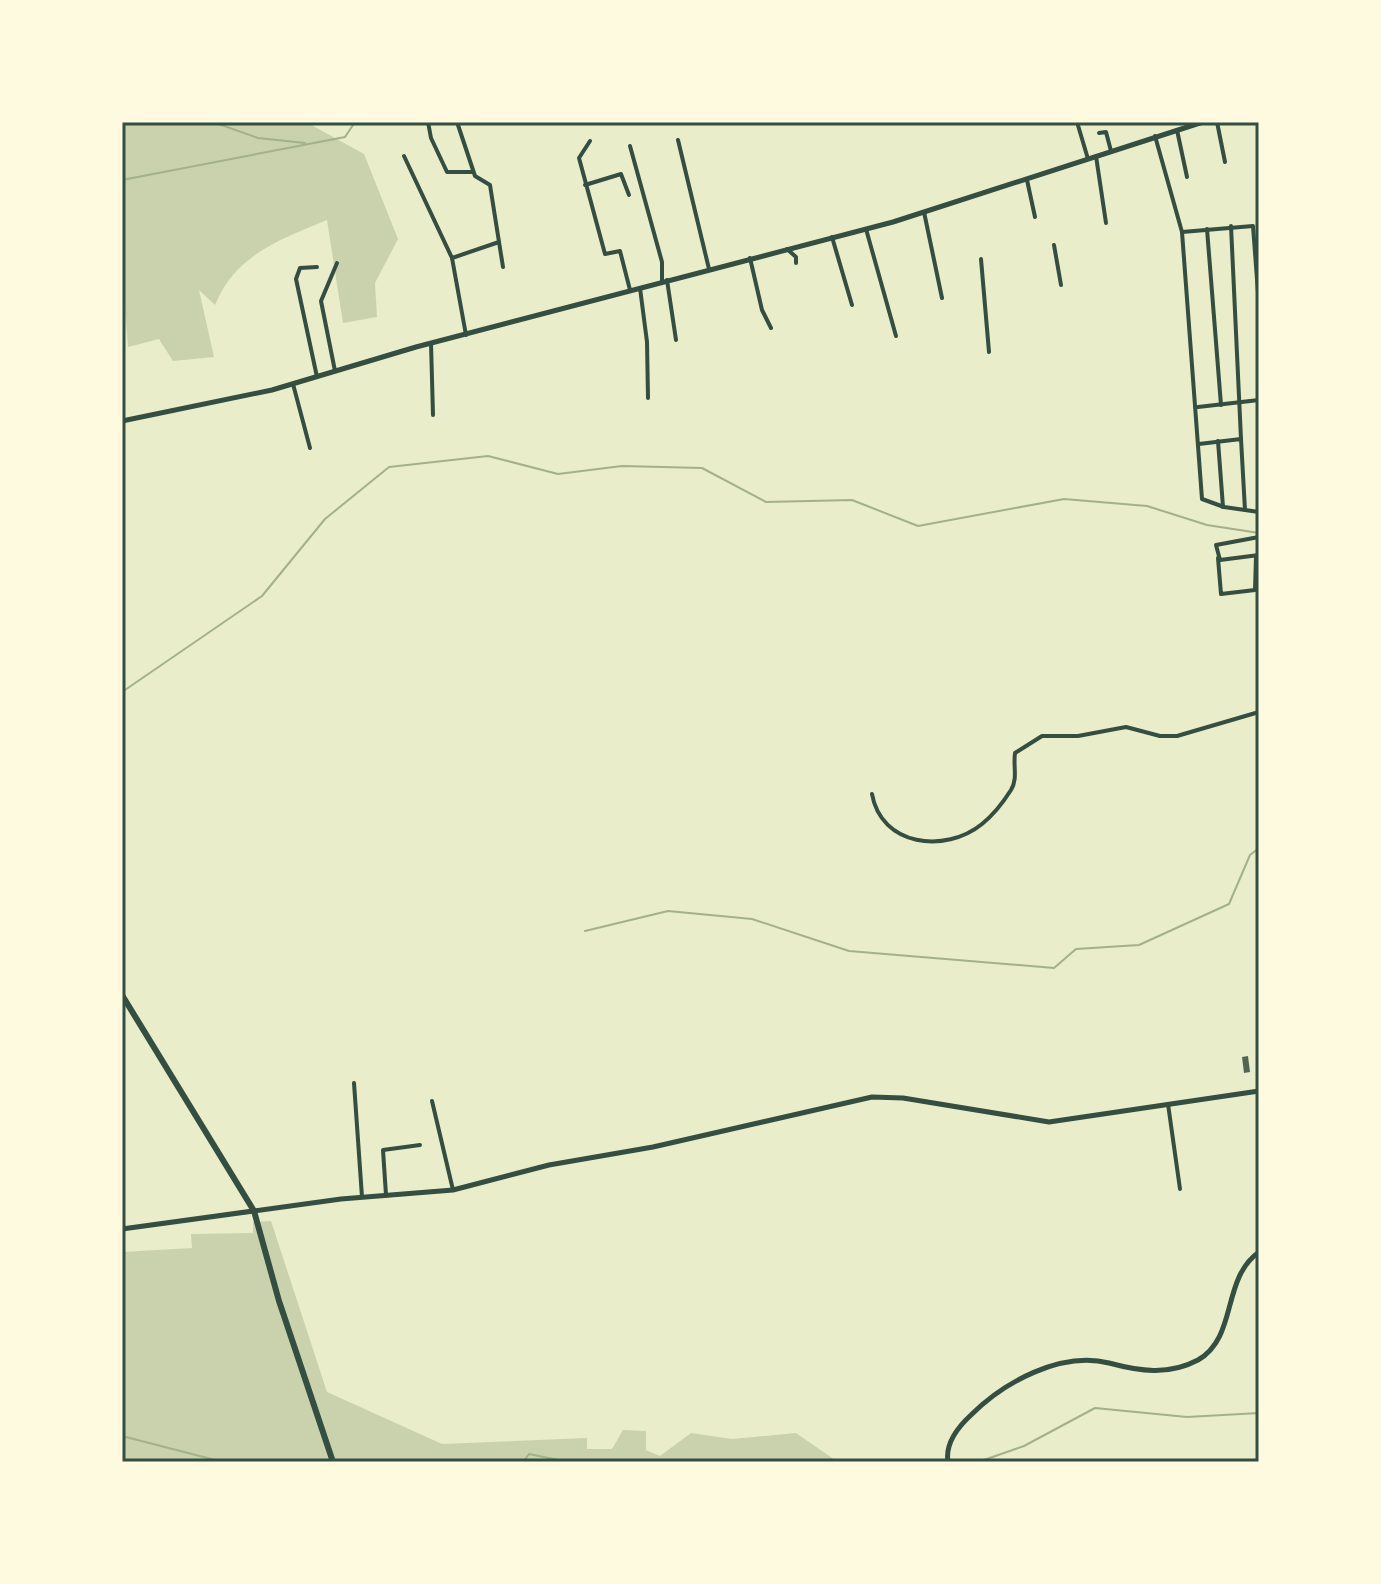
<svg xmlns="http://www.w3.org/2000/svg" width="1381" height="1584" font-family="Roboto,sans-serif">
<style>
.green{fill:#cad2ad}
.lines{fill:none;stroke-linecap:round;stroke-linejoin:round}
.stream{stroke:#a3b18a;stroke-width:2}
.building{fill:#4f6655}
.minor{stroke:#344e41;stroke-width:4}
.tertiary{stroke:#344e41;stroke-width:5}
.primary{stroke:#344e41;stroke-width:6}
.neatline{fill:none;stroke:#344e41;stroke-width:3}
</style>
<rect width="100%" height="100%" fill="#e9edc9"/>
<g class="green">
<path d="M 122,122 L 306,122 L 364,154 L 398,239 L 375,283 L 377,317 L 343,323 L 327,220 C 281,239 235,255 215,305 L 199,290 L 214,357 L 173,361 L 159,339 L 128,347 L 122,271 Z"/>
<path d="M 271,1221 L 327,1392 L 442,1444 L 587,1438 L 587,1449 L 612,1449 L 623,1430 L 646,1431 L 646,1450 L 660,1456 L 691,1433 L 732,1439 L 796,1433 L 838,1462 L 122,1462 L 122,1252 L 192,1248 L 191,1234 L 253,1233 L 253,1222 Z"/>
</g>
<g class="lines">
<g class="stream">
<path d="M 213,122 L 258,138 L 305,143"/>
<path d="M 122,180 L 345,137 L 355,122"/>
<path d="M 122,692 L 262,596 L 325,519 L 389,467 L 488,456 L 558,474 L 622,466 L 702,468 L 766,502 L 852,500 L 918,526 L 1064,499 L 1147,506 L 1207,525 L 1259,533"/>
<path d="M 585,931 L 668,911 L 752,919 L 849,951 L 1054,968 L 1076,949 L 1139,945 L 1229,904 L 1250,855 L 1259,848"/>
<path d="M 122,1436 L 223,1462"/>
<path d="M 523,1462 L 529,1454 L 568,1462"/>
<path d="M 701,1462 L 724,1462"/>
<path d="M 978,1462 L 1024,1446 L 1095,1408 L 1187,1417 L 1259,1413"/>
</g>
</g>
<path class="building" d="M 1248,1056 L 1250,1072 L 1244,1073 L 1242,1057 Z"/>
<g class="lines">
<g class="minor">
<path d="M 428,122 L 431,138 L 447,172 L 473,172"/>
<path d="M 1077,122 L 1088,159"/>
<path d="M 1217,122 L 1225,162"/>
<path d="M 1177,130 L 1187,177"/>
<path d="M 1099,133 L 1106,132 L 1111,151"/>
<path d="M 1155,136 L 1182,232 L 1202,499 L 1224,507 L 1259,512"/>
<path d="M 678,140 L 709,269"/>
<path d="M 590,141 L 579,158 L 605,254 L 620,251 L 630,290"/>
<path d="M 630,146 L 662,262 L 662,281"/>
<path d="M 404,156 L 452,258 L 466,335"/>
<path d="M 1096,156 L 1106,223"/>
<path d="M 1027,180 L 1035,217"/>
<path d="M 585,185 L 621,174 L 629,195"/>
<path d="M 924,212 L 942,298"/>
<path d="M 1231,226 L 1241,439"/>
<path d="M 866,229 L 896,336"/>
<path d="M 1207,229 L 1221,405"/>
<path d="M 1182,232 L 1253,226 L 1259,306"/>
<path d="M 832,237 L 852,305"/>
<path d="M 499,242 L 503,267"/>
<path d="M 1054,245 L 1061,285"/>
<path d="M 787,249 L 796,257 L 796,263"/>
<path d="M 452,258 L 499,242 L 490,185 L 475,176 L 457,122"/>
<path d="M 750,258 L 762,310 L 771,328"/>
<path d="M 981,259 L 989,352"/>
<path d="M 667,280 L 676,340"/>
<path d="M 640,288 L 647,342 L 648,398"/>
<path d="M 431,343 L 433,415"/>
<path d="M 335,371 L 321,301 L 337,263"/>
<path d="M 317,377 L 296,279 L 300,268 L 317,267"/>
<path d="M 293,384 L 310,448"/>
<path d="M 1198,407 L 1259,400"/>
<path d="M 1218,441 L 1223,507"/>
<path d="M 1199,444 L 1241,439 L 1245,510"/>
<path d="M 1259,537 L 1216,545 L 1220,560 L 1259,555"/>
<path d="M 1218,558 L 1221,594 L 1255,590 L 1256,556"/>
<path d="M 872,794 C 881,846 945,854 982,824 C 992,816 1004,801 1011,790 C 1018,779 1013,766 1015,753 L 1042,736 L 1078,736 L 1126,727 L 1160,736 L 1177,736 L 1259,712"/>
<path d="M 354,1083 L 362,1197"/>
<path d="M 432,1101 L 453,1190"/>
<path d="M 1168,1104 L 1180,1189"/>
<path d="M 386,1195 L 383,1150 L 420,1145"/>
</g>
<g class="tertiary">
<path d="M 122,421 L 272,390 L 416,347 L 893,222 L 1203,122"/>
<path d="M 122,1229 L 341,1199 L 453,1190 L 549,1165 L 653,1147 L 872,1097 L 903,1098 L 1049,1122 L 1259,1091"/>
<path d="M 948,1462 C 945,1444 958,1427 971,1415 C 1004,1382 1061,1351 1109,1363 C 1139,1371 1168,1376 1198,1360 C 1238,1337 1221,1279 1259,1252"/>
</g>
<path class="primary" d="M 122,995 L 254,1211 L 279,1301 L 333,1462"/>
</g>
<rect width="1381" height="1584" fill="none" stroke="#fefae0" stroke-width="248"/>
<rect x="124" y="124" width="1133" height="1336" class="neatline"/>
</svg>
